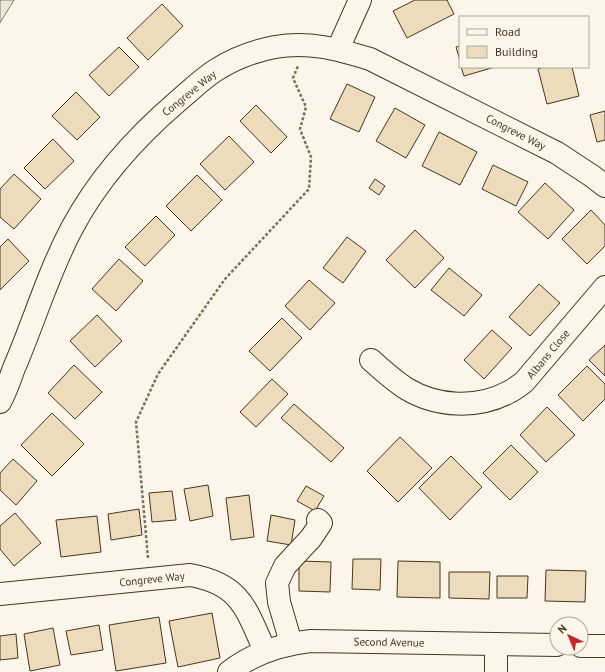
<svg xmlns="http://www.w3.org/2000/svg" width="605" height="672" font-family="'PT Sans',sans-serif">
<style>
.green{fill:#ede6d9;stroke:#887966}
.building{fill:#ecdcbc;stroke:#4a3520}
.lines{fill:none;stroke-linecap:round;stroke-linejoin:round}
.minor-casing{stroke:#4a3520;stroke-width:24}
.path{stroke:#7f6f5c;stroke-width:2.5;stroke-dasharray:3 2;stroke-linecap:butt}
.minor{stroke:#fbf6e9;stroke-width:22}
.labels{text-anchor:middle;stroke-width:3;stroke-linejoin:round;paint-order:stroke}
.street-label{font-size:11px;fill:#4a3520;stroke:#fbf6e9}
</style>
<rect width="100%" height="100%" fill="#fbf6e9"/>
<path class="green" d="M 0,0 L 14,0 L 0,23 Z"/>
<g class="building">
<path d="M 415,0 L 447,0 L 454,14 L 407,38 L 393,11 Z"/>
<path d="M 162,4 L 183,26 L 148,60 L 127,38 Z"/>
<path d="M 460,46 L 460,61 L 456,47 Z"/>
<path d="M 119,47 L 139,67 L 109,96 L 89,75 Z"/>
<path d="M 461,67 L 495,67 L 464,76 Z"/>
<path d="M 544,67 L 572,67 L 579,96 L 547,104 L 538,69 Z"/>
<path d="M 347,84 L 375,97 L 359,132 L 330,119 Z"/>
<path d="M 76,92 L 100,117 L 77,140 L 52,116 Z"/>
<path d="M 256,105 L 287,137 L 271,153 L 240,121 Z"/>
<path d="M 395,108 L 425,125 L 406,158 L 376,141 Z"/>
<path d="M 605,111 L 605,140 L 597,142 L 590,115 Z"/>
<path d="M 439,132 L 477,152 L 460,185 L 422,166 Z"/>
<path d="M 229,136 L 254,162 L 225,190 L 200,164 Z"/>
<path d="M 53,139 L 74,161 L 45,189 L 24,168 Z"/>
<path d="M 493,165 L 528,182 L 516,206 L 482,189 Z"/>
<path d="M 14,174 L 41,199 L 14,229 L 0,217 L 0,189 Z"/>
<path d="M 197,175 L 222,200 L 191,231 L 166,206 Z"/>
<path d="M 375,179 L 385,186 L 379,195 L 369,188 Z"/>
<path d="M 545,183 L 574,210 L 548,239 L 518,212 Z"/>
<path d="M 591,210 L 605,225 L 605,246 L 587,264 L 562,239 Z"/>
<path d="M 156,216 L 175,235 L 145,266 L 125,247 Z"/>
<path d="M 415,230 L 444,258 L 415,288 L 386,260 Z"/>
<path d="M 347,237 L 366,251 L 343,283 L 323,268 Z"/>
<path d="M 8,239 L 29,261 L 0,290 L 0,247 Z"/>
<path d="M 119,259 L 143,281 L 116,311 L 92,289 Z"/>
<path d="M 449,268 L 482,295 L 464,316 L 431,290 Z"/>
<path d="M 309,280 L 335,303 L 310,330 L 285,306 Z"/>
<path d="M 539,284 L 560,303 L 530,336 L 509,317 Z"/>
<path d="M 97,315 L 122,341 L 95,367 L 70,341 Z"/>
<path d="M 282,318 L 302,338 L 270,371 L 249,351 Z"/>
<path d="M 492,330 L 512,348 L 484,379 L 464,360 Z"/>
<path d="M 605,345 L 605,376 L 589,360 Z"/>
<path d="M 74,365 L 102,392 L 75,419 L 48,393 Z"/>
<path d="M 587,366 L 605,384 L 605,399 L 583,421 L 558,395 Z"/>
<path d="M 272,379 L 288,394 L 256,427 L 240,412 Z"/>
<path d="M 294,404 L 344,448 L 331,462 L 281,418 Z"/>
<path d="M 547,407 L 575,435 L 546,462 L 520,435 Z"/>
<path d="M 52,413 L 84,444 L 52,476 L 21,445 Z"/>
<path d="M 400,437 L 432,468 L 398,502 L 367,471 Z"/>
<path d="M 511,445 L 538,472 L 510,500 L 483,473 Z"/>
<path d="M 451,456 L 482,487 L 450,520 L 419,488 Z"/>
<path d="M 13,459 L 37,481 L 16,505 L 0,490 L 0,473 Z"/>
<path d="M 208,485 L 213,516 L 190,521 L 184,489 Z"/>
<path d="M 306,486 L 324,496 L 315,511 L 297,501 Z"/>
<path d="M 172,491 L 176,520 L 152,522 L 149,493 Z"/>
<path d="M 249,495 L 254,537 L 231,540 L 226,498 Z"/>
<path d="M 139,509 L 142,535 L 111,540 L 108,514 Z"/>
<path d="M 15,513 L 41,543 L 14,566 L 0,549 L 0,526 Z"/>
<path d="M 271,515 L 295,520 L 291,545 L 267,541 Z"/>
<path d="M 97,516 L 101,552 L 61,557 L 56,520 Z"/>
<path d="M 353,559 L 381,559 L 380,590 L 352,589 Z"/>
<path d="M 299,561 L 331,562 L 330,592 L 299,591 Z"/>
<path d="M 398,561 L 440,562 L 440,598 L 397,597 Z"/>
<path d="M 546,570 L 586,571 L 585,602 L 545,601 Z"/>
<path d="M 449,572 L 490,572 L 489,599 L 449,598 Z"/>
<path d="M 497,576 L 528,576 L 527,598 L 497,598 Z"/>
<path d="M 212,613 L 220,658 L 178,667 L 169,621 Z"/>
<path d="M 159,617 L 166,663 L 116,671 L 109,625 Z"/>
<path d="M 99,625 L 103,650 L 71,655 L 66,631 Z"/>
<path d="M 53,628 L 60,665 L 30,671 L 24,634 Z"/>
<path d="M 16,634 L 18,658 L 0,660 L 0,636 Z"/>
</g>
<g class="lines">
<g class="minor-casing">
<g id="minor">
<path d="M 338,49 L 360,0"/>
<path d="M 371,360 C 382,370 394,381 407,389 C 437,407 478,409 509,392 C 515,389 520,385 524,382 L 605,287"/>
<path d="M 0,402 C 6,391 10,379 14,368 C 34,322 48,273 72,228 C 98,179 136,137 178,101 C 191,90 202,79 216,70 C 233,59 254,51 275,47 C 309,41 337,49 370,59 L 557,153 L 592,176 L 605,186"/>
<path d="M 0,594 L 190,575 C 241,584 246,609 265,651"/>
<path d="M 291,643 L 279,602 L 277,583 L 285,566 L 311,538 L 321,523 L 318,520"/>
<path d="M 581,646 L 605,646"/>
<path d="M 229,672 C 254,653 281,644 311,641 L 557,645"/>
<path d="M 496,672 L 496,644"/>
</g>
</g>
<path class="path" d="M 148,558 L 136,422 L 158,374 L 225,279 L 309,189 L 311,157 L 300,129 L 306,107 L 293,78 L 298,66"/>
<use href="#minor" class="minor"/>
</g>
<g class="labels">
<g class="street-label">
<text transform="translate(189 93) rotate(-39)" y="4">Congreve Way</text>
<text transform="translate(516 132) rotate(27)" y="4">Congreve Way</text>
<text transform="translate(548 354) rotate(-50)" y="4">Albans Close</text>
<text transform="translate(152 579) rotate(-6)" y="4">Congreve Way</text>
<text transform="translate(389 642) rotate(1)" y="4">Second Avenue</text>
</g>
</g>
<rect x="459" y="16" width="130" height="52" fill="#fbf6e9" stroke="#b4a999"/>
<rect x="467" y="29" width="20" height="6" fill="#fbf6e9" stroke="#b4a999"/>
<text x="495" y="36" font-size="12" fill="#4a3520">Road</text>
<rect x="467" y="46" width="20" height="12" fill="#ecdcbc" stroke="#b4a999"/>
<text x="495" y="56" font-size="12" fill="#4a3520">Building</text>
<g transform="translate(569 636) rotate(316)"><circle r="19" fill="#fbf6e9" stroke="#b4a999"/>
<path d="M0-3L7 15L0 10L-7 15Z" fill="#c62828"/>
<text y="-6" font-size="11" font-weight="bold" text-anchor="middle" fill="#4a3520">N</text>
</g>
</svg>
